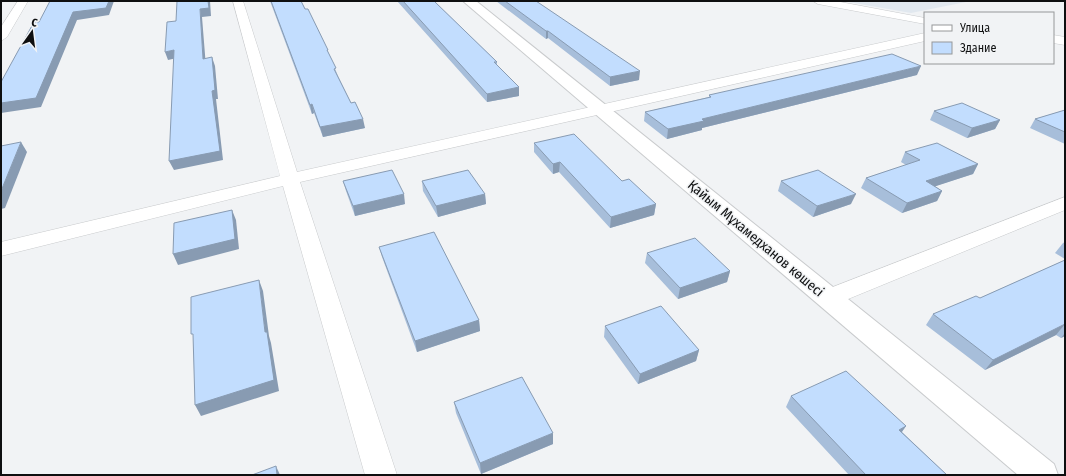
<svg xmlns="http://www.w3.org/2000/svg" width="1066" height="476" font-family="'Fira Sans Condensed',sans-serif">
<style>
.built{fill:#e1e8ef}
.lines{fill:none;stroke-linecap:round;stroke-linejoin:round}
.minor-casing{stroke:#c9cbcd;stroke-width:1}
.tertiary-casing{stroke:#c9cbcd;stroke-width:2}
.minor{fill:#fff;fill-rule:evenodd}
.tertiary{fill:#fff;fill-rule:evenodd}
.wall{fill:#a7beda}
.shaded-wall{fill:#889bb2}
.building{fill:#c2ddfe;stroke:#889bb2}
.labels{text-anchor:middle;stroke-width:3;stroke-linejoin:round;paint-order:stroke}
.street-label{font-size:14px;fill:#0e0f10;stroke:#f1f3f5}
</style>
<rect width="100%" height="100%" fill="#f1f3f5"/>
<path class="built" d="M 843,1 L 971,1 L 911,13 Z"/>
<g class="lines">
<g class="minor-casing">
<g id="minor">
<path d="M 18,1 L 28,1 L 7,37 L 1,41 L 1,27 Z"/>
<path d="M 233,1 L 243,1 L 297,172 L 925,33 L 925,41 L 300,182 L 397,475 L 365,475 L 283,186 L 1,256 L 1,242 L 280,176 Z"/>
<path d="M 813,1 L 835,1 L 925,18 L 925,24 L 818,4 Z"/>
<path d="M 1053,35 L 1065,37 L 1065,45 L 1053,43 Z"/>
<path d="M 1065,197 L 1065,210 L 836,304 L 828,306 L 820,304 L 816,298 L 820,292 Z"/>
</g>
</g>
<g class="tertiary-casing">
<path id="tertiary" d="M 463,1 L 476,1 L 1054,464 L 1058,475 L 1018,475 Z"/>
</g>
<use href="#minor" class="minor"/>
<use href="#tertiary" class="tertiary"/>
</g>
<g class="wall">
<path d="M 270,1 L 301,1 L 330,56 L 338,76 L 351,103 L 365,128 L 323,137 L 314,113 L 312,114 Z"/>
<path d="M 397,1 L 434,1 L 497,62 L 497,66 L 519,87 L 519,96 L 487,102 Z"/>
<path d="M 496,1 L 536,1 L 639,80 L 610,86 L 548,38 L 546,39 Z"/>
<path d="M 917,75 L 702,128 L 702,130 L 667,139 L 644,121 L 645,112 L 709,97 L 709,95 Z"/>
<path d="M 1065,110 L 1065,144 L 1030,128 L 1035,119 Z"/>
<path d="M 934,111 L 1000,120 L 995,129 L 967,138 L 930,120 Z"/>
<path d="M 534,143 L 622,181 L 656,204 L 654,215 L 610,228 L 559,172 L 553,174 L 534,152 Z"/>
<path d="M 905,152 L 978,164 L 973,174 L 935,186 L 942,191 L 937,201 L 902,213 L 861,188 L 866,178 L 906,165 L 901,162 Z"/>
<path d="M 343,181 L 405,204 L 355,216 L 346,191 Z"/>
<path d="M 422,181 L 485,194 L 486,204 L 438,217 L 423,191 Z"/>
<path d="M 781,181 L 851,204 L 813,217 L 778,191 Z"/>
<path d="M 1065,242 L 1065,259 L 1055,253 L 1063,243 Z"/>
<path d="M 379,247 L 479,320 L 480,331 L 417,352 L 382,257 Z"/>
<path d="M 647,253 L 730,271 L 727,282 L 678,299 L 645,263 Z"/>
<path d="M 1065,260 L 1065,336 L 1061,338 L 1056,335 L 985,370 L 926,325 L 933,314 L 980,298 Z"/>
<path d="M 605,326 L 699,350 L 696,361 L 638,384 L 604,337 Z"/>
<path d="M 791,396 L 906,426 L 902,432 L 947,475 L 849,475 L 786,407 Z"/>
<path d="M 454,402 L 553,444 L 481,474 L 456,413 Z"/>
</g>
<g class="shaded-wall">
<path d="M 109,1 L 114,1 L 109,15 L 77,20 L 41,107 L 1,113 L 1,103 L 73,12 Z"/>
<path d="M 208,1 L 210,1 L 211,16 L 202,17 L 206,67 L 203,59 L 200,9 Z"/>
<path d="M 546,31 L 548,31 L 548,38 L 546,39 Z"/>
<path d="M 174,50 L 177,58 L 168,60 L 165,52 Z"/>
<path d="M 212,57 L 215,66 L 218,99 L 216,99 L 223,160 L 174,170 L 169,161 L 212,91 Z"/>
<path d="M 921,66 L 917,75 L 702,128 L 702,130 L 667,139 L 668,129 L 702,119 Z"/>
<path d="M 640,71 L 639,80 L 610,86 L 610,77 Z"/>
<path d="M 519,87 L 519,96 L 487,102 L 487,94 Z"/>
<path d="M 312,104 L 314,113 L 312,114 L 310,105 Z"/>
<path d="M 363,119 L 365,128 L 323,137 L 320,127 Z"/>
<path d="M 1000,120 L 995,129 L 967,138 L 972,128 Z"/>
<path d="M 21,142 L 27,152 L 5,208 L 1,209 L 1,191 Z"/>
<path d="M 560,162 L 559,172 L 553,174 L 553,164 Z"/>
<path d="M 978,164 L 973,174 L 921,191 L 926,181 Z"/>
<path d="M 942,191 L 937,201 L 902,213 L 907,203 Z"/>
<path d="M 404,194 L 405,204 L 355,216 L 353,206 Z"/>
<path d="M 485,194 L 486,204 L 438,217 L 436,206 Z"/>
<path d="M 856,194 L 851,204 L 813,217 L 817,206 Z"/>
<path d="M 656,204 L 654,215 L 610,228 L 611,217 Z"/>
<path d="M 232,210 L 236,220 L 239,249 L 178,265 L 173,254 Z"/>
<path d="M 730,271 L 727,282 L 678,299 L 680,288 Z"/>
<path d="M 259,280 L 263,291 L 269,336 L 271,343 L 279,391 L 201,416 L 195,405 L 265,332 Z"/>
<path d="M 479,320 L 480,331 L 417,352 L 415,341 Z"/>
<path d="M 1065,324 L 1056,335 L 985,370 L 993,360 Z"/>
<path d="M 1065,333 L 1065,336 L 1061,338 Z"/>
<path d="M 699,350 L 696,361 L 638,384 L 640,374 Z"/>
<path d="M 906,426 L 898,437 L 899,430 Z"/>
<path d="M 553,433 L 553,444 L 481,474 L 480,463 Z"/>
<path d="M 276,466 L 280,475 L 277,475 Z"/>
</g>
<g class="building">
<path d="M 50,1 L 109,1 L 106,8 L 73,12 L 36,98 L 1,103 L 1,82 L 34,22 L 39,22 Z"/>
<path d="M 177,1 L 208,1 L 209,8 L 200,9 L 203,59 L 212,57 L 215,90 L 212,91 L 220,151 L 169,161 L 174,50 L 165,52 L 167,22 L 176,21 Z"/>
<path d="M 271,1 L 301,1 L 305,9 L 308,9 L 328,50 L 327,50 L 336,68 L 334,69 L 351,103 L 355,102 L 363,119 L 320,127 L 312,104 L 310,105 Z"/>
<path d="M 403,1 L 434,1 L 497,62 L 494,62 L 519,87 L 487,94 Z"/>
<path d="M 505,1 L 536,1 L 640,71 L 610,77 L 548,31 L 546,31 Z"/>
<path d="M 892,54 L 921,66 L 702,119 L 704,121 L 668,129 L 645,112 L 711,97 L 709,95 Z"/>
<path d="M 962,103 L 1000,120 L 972,128 L 934,111 Z"/>
<path d="M 1065,110 L 1065,132 L 1035,119 Z"/>
<path d="M 574,134 L 622,181 L 629,179 L 656,204 L 611,217 L 560,162 L 553,164 L 534,143 Z"/>
<path d="M 21,142 L 1,191 L 1,146 Z"/>
<path d="M 937,143 L 978,164 L 926,181 L 942,191 L 907,203 L 866,178 L 920,160 L 905,152 Z"/>
<path d="M 392,170 L 404,194 L 353,206 L 343,181 Z"/>
<path d="M 468,170 L 485,194 L 436,206 L 422,181 Z"/>
<path d="M 818,170 L 856,194 L 817,206 L 781,181 Z"/>
<path d="M 232,210 L 235,239 L 173,254 L 174,223 Z"/>
<path d="M 434,232 L 479,320 L 415,341 L 379,247 Z"/>
<path d="M 695,238 L 730,271 L 680,288 L 647,253 Z"/>
<path d="M 1065,260 L 1065,324 L 993,360 L 933,314 L 976,296 L 980,298 Z"/>
<path d="M 259,280 L 265,332 L 267,332 L 274,380 L 195,405 L 193,334 L 191,334 L 191,297 Z"/>
<path d="M 661,306 L 699,350 L 640,374 L 605,326 Z"/>
<path d="M 846,371 L 906,426 L 899,430 L 947,475 L 866,475 L 791,396 Z"/>
<path d="M 522,377 L 553,433 L 480,463 L 454,402 Z"/>
<path d="M 276,466 L 277,475 L 252,475 Z"/>
</g>
<g class="labels">
<g class="street-label">
<text transform="translate(756 238) rotate(40)" y="5">Қайым Мұхамедханов көшесі</text>
</g>
</g>
<rect width="1066" height="476" fill="none" stroke="#0e0f10" stroke-width="4"/>
<rect x="924" y="12" width="130" height="52" fill="#f1f3f5" stroke="#969899"/>
<rect x="932" y="25" width="20" height="6" fill="#ffffff" stroke="#969899"/>
<text x="960" y="32" font-size="12" fill="#0e0f10">Улица</text>
<rect x="932" y="42" width="20" height="12" fill="#c2ddfe" stroke="#969899"/>
<text x="960" y="52" font-size="12" fill="#0e0f10">Здание</text>
<g transform="translate(32 32) rotate(14)" stroke="#f1f3f5" stroke-width="3" paint-order="stroke">
<path d="M0-3L7 15L0 10L-7 15Z" fill="#0e0f10"/>
<text y="-6" font-size="11" font-weight="bold" text-anchor="middle" fill="#0e0f10">С</text>
</g>
</svg>
